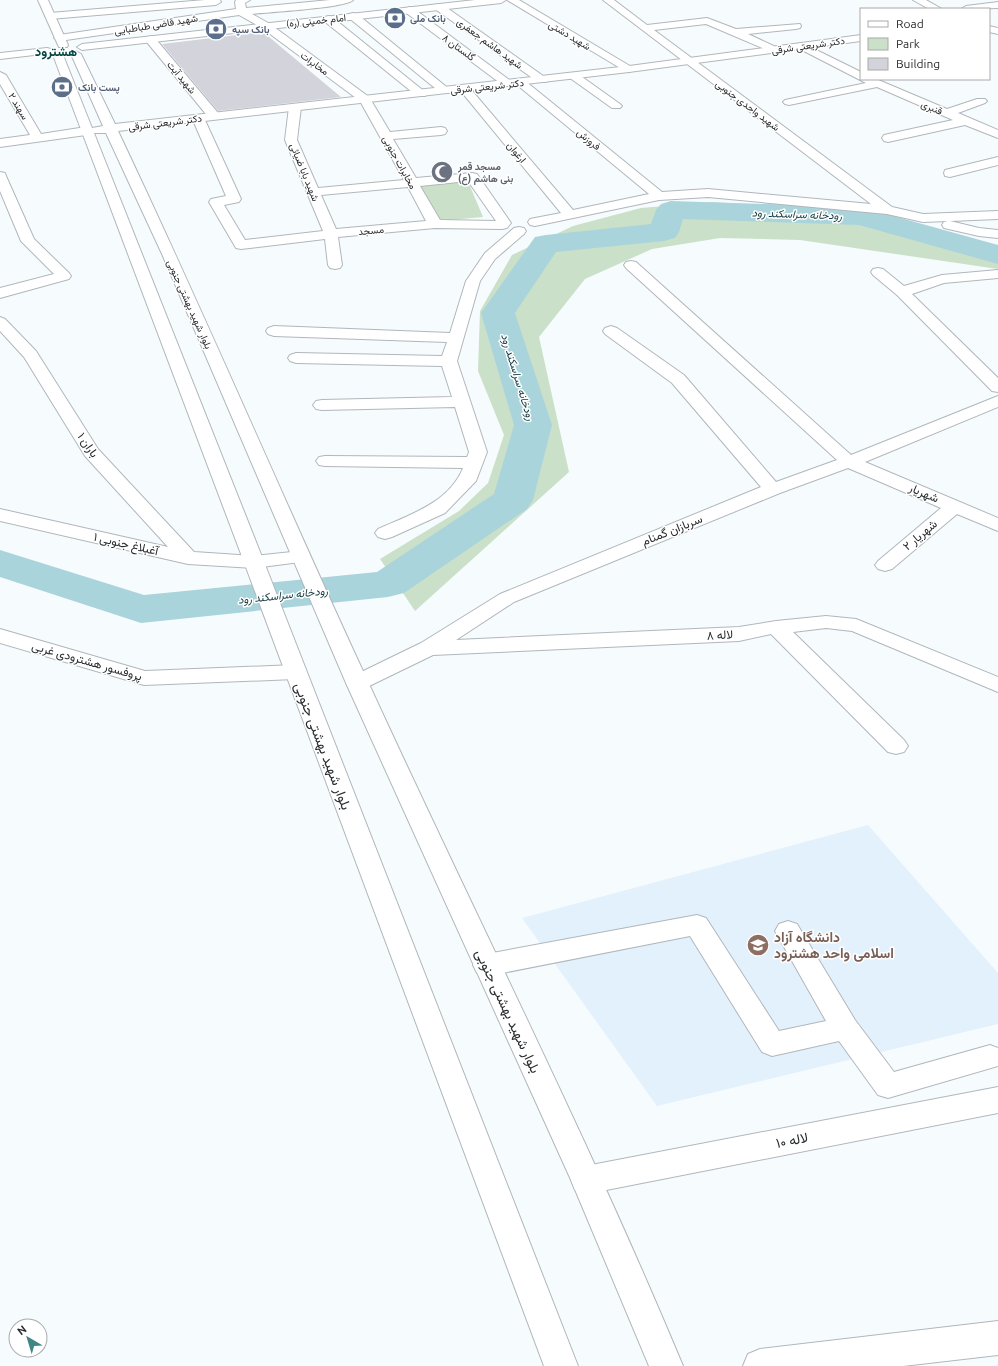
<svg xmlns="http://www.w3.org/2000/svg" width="998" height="1366" font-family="Ubuntu,Vazirmatn,sans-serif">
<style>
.built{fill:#e3f1fc}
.green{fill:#cbe0c8}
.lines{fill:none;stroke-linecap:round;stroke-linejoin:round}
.river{fill:#aad4db;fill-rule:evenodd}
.building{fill:#d3d4db}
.minor-casing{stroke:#b0b7bc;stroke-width:2}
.major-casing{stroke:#b0b7bc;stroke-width:2}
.minor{fill:#fff;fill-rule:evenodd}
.major{fill:#fff;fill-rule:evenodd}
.labels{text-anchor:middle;stroke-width:3;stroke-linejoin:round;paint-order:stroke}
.far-service-label{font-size:10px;font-weight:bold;fill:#4e5e75;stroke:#fff;text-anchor:start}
.far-street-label{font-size:10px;fill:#282b2d;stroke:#fff}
.far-worship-label{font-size:10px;font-weight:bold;fill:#5b616d;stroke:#fff;text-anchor:start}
.far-water-label{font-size:11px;font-style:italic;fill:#10393f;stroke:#fff}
.street-label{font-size:12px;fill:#282b2d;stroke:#fff}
.far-district-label{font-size:13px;font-weight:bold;fill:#024541;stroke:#fff}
.near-street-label{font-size:14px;fill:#282b2d;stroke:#fff}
.near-education-label{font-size:14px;font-weight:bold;fill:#785e54;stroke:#fff;text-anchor:start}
</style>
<rect width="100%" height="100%" fill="#f6fbfe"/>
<path class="built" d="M 868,825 L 998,973 L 998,1024 L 657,1106 L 522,918 Z"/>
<g class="green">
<path d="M 467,179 L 483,217 L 439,221 L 419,183 Z"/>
<path d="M 712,202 L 856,211 L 982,244 L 998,245 L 998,269 L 800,240 L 720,238 L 652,249 L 585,279 L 539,337 L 569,472 L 415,611 L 380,559 L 459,511 L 488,483 L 504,435 L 478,371 L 480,311 L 512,255 L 573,226 L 641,208 Z"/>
</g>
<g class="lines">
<path class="river" d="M 671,201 L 861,207 L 998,245 L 998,264 L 859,225 L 683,219 L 679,232 L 675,238 L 664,241 L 556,252 L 515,313 L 552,425 L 533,500 L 527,509 L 404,593 L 388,597 L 141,623 L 0,577 L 0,550 L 144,595 L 377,572 L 494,494 L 514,425 L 481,313 L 535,237 L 546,235 L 651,224 L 656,210 L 661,204 Z"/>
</g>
<path class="building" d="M 263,32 L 341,97 L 218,111 L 162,44 Z"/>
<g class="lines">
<g class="minor-casing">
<g id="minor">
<path d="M 205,0 L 220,0 L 221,2 L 216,5 L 50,19 L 45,16 L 50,13 Z"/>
<path d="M 236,0 L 250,0 L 245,3 L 246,8 L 330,0 L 353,0 C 346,8 267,12 252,14 L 270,24 L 369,97 L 390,132 L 441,127 L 445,128 L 447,131 L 445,134 L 441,135 L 393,139 L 416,178 L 472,173 L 477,174 L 511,223 L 507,228 L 502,229 L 435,228 L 338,237 L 342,265 L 340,268 L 335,269 L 330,268 L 328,265 L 325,239 L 241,249 L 236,248 L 209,202 L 211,199 L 226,196 L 192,118 L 194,115 L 202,115 L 204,118 L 241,199 L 239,202 L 224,205 L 245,240 L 323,231 L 285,140 L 289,107 L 291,105 L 299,105 L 301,107 L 297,140 L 318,188 L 404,180 L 360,101 L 262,28 L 239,15 L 59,41 L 54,38 L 59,35 L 236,9 L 235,2 ZM 468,181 L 496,221 L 440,220 L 420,186 ZM 408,187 L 426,221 L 336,229 L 321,195 Z"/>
<path d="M 507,0 L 519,0 L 635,69 L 629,72 L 625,71 Z"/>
<path d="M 603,0 L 614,0 L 647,25 L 707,18 L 736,29 L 800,24 L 801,26 L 800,28 L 796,29 L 748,34 L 778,48 L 779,50 L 778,52 L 774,53 L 706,24 L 654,30 L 892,207 L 923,214 L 998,211 L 998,219 L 950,221 L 979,228 L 998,230 L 998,238 L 979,236 L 944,228 L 942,225 L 944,222 L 948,221 L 923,222 L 887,214 L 708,197 L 659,200 L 535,226 L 530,225 L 528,222 L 530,219 L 561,213 L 460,90 L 458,88 L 460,86 L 468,86 L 573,210 L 649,194 L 516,84 L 514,82 L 516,80 L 524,80 L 662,192 L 708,189 L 871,204 Z"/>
<path d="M 998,2 L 998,8 L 961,9 L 966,6 Z"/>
<path d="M 439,4 L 443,5 L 546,78 L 548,80 L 546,82 L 538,82 L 435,9 L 434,7 L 435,5 Z"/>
<path d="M 409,7 L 413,8 L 512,82 L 514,84 L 512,86 L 504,86 L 405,12 L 404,10 Z"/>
<path d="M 353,13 L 357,14 L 449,89 L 451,91 L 449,93 L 441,93 L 349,18 L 348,16 L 349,14 Z"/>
<path d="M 328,16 L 332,17 L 425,92 L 427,94 L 425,96 L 417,96 L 324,21 L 323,19 Z"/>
<path d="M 150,36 L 154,37 L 218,113 L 220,116 L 218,119 L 210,119 L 146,41 L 145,39 Z"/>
<path d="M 802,43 L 861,72 L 861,79 L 876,79 L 947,109 L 977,99 L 985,99 L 987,101 L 985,103 L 958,113 L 998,130 L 998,138 L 965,125 L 888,142 L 884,141 L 882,138 L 884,135 L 953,120 L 877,87 L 789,105 L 785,104 L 783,102 L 785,100 L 866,83 L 798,48 L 797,46 L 798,44 Z"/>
<path d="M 0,72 L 6,75 L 41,134 L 86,127 L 90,128 L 92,131 L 90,134 L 86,135 L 0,147 L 0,139 L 30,135 L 0,84 Z"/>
<path d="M 574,73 L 578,74 L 620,104 L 622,106 L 620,108 L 612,108 L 570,78 L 568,76 L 570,74 Z"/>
<path d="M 998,157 L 998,165 L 950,177 L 945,176 L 944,173 L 945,170 Z"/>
<path d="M 0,172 L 5,173 L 6,176 L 34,239 L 69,273 L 71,276 L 69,279 L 0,298 L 0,288 L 54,274 L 21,241 L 0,191 Z"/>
<path d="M 519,227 L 524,228 L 526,231 L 524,234 L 495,259 L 480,281 L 457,361 L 487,452 L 476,481 L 445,513 L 392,537 L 385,539 L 378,537 L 375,533 L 378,529 C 409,515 449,503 463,468 L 325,466 L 319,465 L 316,461 L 319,457 L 325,456 L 467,457 L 469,452 L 455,407 L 322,410 L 316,409 L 313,405 L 316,401 L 322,400 L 452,397 L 442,366 L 296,363 L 290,361 L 288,358 L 290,355 L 296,353 L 442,356 L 447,342 L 274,336 L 268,334 L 266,331 L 268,328 L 274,326 L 450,333 L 466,281 L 485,253 L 514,228 Z"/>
<path d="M 631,261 L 636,262 L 851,455 L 998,396 L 998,407 L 865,462 L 998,518 L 998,531 L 957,514 L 892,569 L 885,571 L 878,569 L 875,565 L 878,561 L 941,508 L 848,468 L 780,493 L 514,602 L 456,640 L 739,627 L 776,621 L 826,616 L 856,619 L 998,677 L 998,692 L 852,631 L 826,628 L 793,632 L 904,740 L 908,746 L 904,752 L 896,754 L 888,752 L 771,634 L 739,641 L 433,655 L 365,688 L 357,690 L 349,688 L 346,683 L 349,678 L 421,643 L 500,594 L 761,487 L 672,383 L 605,334 L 603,331 L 605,328 L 611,326 L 617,328 L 684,375 L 776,482 L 837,460 L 626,268 L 624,265 L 626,262 Z"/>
<path d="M 878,268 L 883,269 L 904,286 L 942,275 L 998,270 L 998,278 L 944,283 L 912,294 L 998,378 L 998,392 L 992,391 L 897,295 L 873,275 L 871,272 L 873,269 Z"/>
<path d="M 0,317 L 5,319 L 36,351 L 98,449 L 194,552 L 254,556 L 301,551 L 308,553 L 311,557 L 308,561 L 254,568 L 188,564 L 0,521 L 0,509 L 168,547 L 85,456 L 24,357 L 0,331 Z"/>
<path d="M 0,629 L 145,671 L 295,665 L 303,667 L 306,672 L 303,677 L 295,679 L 144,685 L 0,643 Z"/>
<path d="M 697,915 L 706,918 L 779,1031 L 826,1021 L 775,931 L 779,924 L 788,921 L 797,924 L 855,1020 L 894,1072 L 990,1045 L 998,1048 L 998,1066 L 888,1098 L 878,1095 L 839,1041 L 772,1056 L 762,1052 L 690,936 L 487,976 L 477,973 L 473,965 L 477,957 L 487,954 Z"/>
<path d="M 998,1087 L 998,1113 L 586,1194 L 575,1190 L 571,1180 L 575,1170 L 586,1166 Z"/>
<path d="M 998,1321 L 998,1355 L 903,1366 L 743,1366 L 748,1354 L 760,1349 Z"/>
</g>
</g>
<g class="major-casing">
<g id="major">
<path d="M 38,0 L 48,0 L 68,45 L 67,47 L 59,47 L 58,45 Z"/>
<path d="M 475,0 L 506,0 L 501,3 L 82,50 L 77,47 L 82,44 Z"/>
<path d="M 913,0 L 926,0 L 942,9 L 929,9 Z"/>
<path d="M 989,26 L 998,28 L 998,34 L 989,32 Z"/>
<path d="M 861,35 L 861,41 L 629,72 L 118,131 C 205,314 284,501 369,684 C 473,911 587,1135 683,1366 L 649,1366 L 571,1180 L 346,683 L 162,254 L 106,133 L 94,133 L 264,562 L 578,1366 L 544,1366 L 244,562 L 53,55 L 58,52 L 63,55 L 92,128 L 103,126 L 71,54 L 76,51 L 81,54 L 115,124 L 629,66 Z"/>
<path d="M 47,48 L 51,49 L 52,51 L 51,53 L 0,59 L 0,53 Z"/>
</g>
</g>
<use href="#minor" class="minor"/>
<use href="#major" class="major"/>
</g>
<defs>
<g id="bank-disc" transform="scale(1.15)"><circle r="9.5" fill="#5c6f8a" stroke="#fff"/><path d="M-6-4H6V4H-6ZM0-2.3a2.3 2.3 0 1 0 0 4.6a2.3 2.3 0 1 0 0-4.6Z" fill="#fff"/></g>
<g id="mosque-disc" transform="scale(1.15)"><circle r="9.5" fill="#6b7280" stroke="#fff"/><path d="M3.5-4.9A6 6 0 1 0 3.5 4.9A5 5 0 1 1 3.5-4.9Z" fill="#fff"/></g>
<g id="university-disc" transform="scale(1.15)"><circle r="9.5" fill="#8d6e63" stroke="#fff"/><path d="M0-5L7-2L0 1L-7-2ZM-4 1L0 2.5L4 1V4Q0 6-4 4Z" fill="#fff"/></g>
</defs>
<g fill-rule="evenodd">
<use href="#bank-disc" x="395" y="18"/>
<use href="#bank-disc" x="216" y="29"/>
<use href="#bank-disc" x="62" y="87"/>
<use href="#mosque-disc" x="442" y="172"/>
<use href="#university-disc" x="758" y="945"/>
</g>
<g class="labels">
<g class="far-service-label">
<text x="410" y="22">بانک ملی</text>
<text x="232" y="33">بانک سپه</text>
<text x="78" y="91">پست بانک</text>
</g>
<g class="far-street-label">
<text transform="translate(316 20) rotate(-6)" y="4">امام خمینی (ره)</text>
<text transform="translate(156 24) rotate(-9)" y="4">شهید قاضی طباطبایی</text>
<text transform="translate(570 35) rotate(31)" y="4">شهید دشتی</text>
<text transform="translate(490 43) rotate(36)" y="4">شهيد هاشم جعفری</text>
<text transform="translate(808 45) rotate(-8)" y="4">دکتر شریعتی شرقی</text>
<text transform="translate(459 47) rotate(36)" y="4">گلستان ۸</text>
<text transform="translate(315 63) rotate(36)" y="4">مخابرات</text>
<text transform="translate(182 77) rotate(50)" y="4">شهید آیت</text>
<text transform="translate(487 86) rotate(-6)" y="4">دکتر شریعتی شرقی</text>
<text transform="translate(748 105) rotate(37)" y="4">شهید واحدی جنوبی</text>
<text transform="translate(19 106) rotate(59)" y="4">سهند ۲</text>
<text transform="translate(932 107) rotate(22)" y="4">قنبری</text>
<text transform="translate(165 122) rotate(-7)" y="4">دکتر شریعتی شرقی</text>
<text transform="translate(589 139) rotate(39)" y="4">فروزش</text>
<text transform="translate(517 152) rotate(50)" y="4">ارغوان</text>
<text transform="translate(400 162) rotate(61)" y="4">مخابرات جنوبی</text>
<text transform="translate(305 172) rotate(68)" y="4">شهيد بابا ضيائی</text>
<text transform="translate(371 230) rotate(-6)" y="4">مسجد</text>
<text transform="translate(190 304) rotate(66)" y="4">بلوار شهید بهشتی جنوبی</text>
</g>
<g class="far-worship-label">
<text x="458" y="170">مسجد قمر<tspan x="458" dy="12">بنی هاشم (ع)</tspan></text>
</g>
<g class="far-water-label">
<text transform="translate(797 214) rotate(2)" y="4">رودخانه سراسکند رود</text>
<text transform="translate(518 377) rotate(73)" y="4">رودخانه سراسکند رود</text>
<text transform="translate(283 595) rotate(-6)" y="4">رودخانه سراسکند رود</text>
</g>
<g class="street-label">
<text transform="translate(88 445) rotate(55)" y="4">باران ۱</text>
<text transform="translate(924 493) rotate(23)" y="4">شهریار</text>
<text transform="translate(672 530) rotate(-22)" y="4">سربازان گمنام</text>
<text transform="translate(920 535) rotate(-40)" y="4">شهریار ۲</text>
<text transform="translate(126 544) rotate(13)" y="4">آغبلاغ جنوبی ۱</text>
<text transform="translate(720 635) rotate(-3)" y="4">لاله ۸</text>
<text transform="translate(87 661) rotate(16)" y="4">پروفسور هشترودی غربی</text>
</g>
<g class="far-district-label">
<text x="56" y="56">هشترود</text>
</g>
<g class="near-street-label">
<text transform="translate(323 746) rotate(69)" y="5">بلوار شهید بهشتی جنوبی</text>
<text transform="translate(508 1011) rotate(65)" y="5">بلوار شهید بهشتی جنوبی</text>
<text transform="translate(792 1140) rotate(-11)" y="5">لاله ۱۰</text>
</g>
<g class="near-education-label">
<text x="774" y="942">دانشگاه آزاد<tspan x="774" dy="16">اسلامی واحد هشترود</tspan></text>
</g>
</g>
<rect x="860" y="8" width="130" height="72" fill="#ffffff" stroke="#a9aaab"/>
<rect x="868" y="21" width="20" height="6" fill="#ffffff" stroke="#a9aaab"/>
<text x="896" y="28" font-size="12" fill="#282b2d">Road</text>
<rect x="868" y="38" width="20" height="12" fill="#cbe0c8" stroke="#a9aaab"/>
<text x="896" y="48" font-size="12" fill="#282b2d">Park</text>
<rect x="868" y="58" width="20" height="12" fill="#d3d4db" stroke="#a9aaab"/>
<text x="896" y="68" font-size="12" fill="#282b2d">Building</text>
<g transform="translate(28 1338) rotate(322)"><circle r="19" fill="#ffffff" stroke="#a9aaab"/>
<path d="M0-3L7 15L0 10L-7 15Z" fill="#3f8782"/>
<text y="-6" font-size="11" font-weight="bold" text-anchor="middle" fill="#282b2d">N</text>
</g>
</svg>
